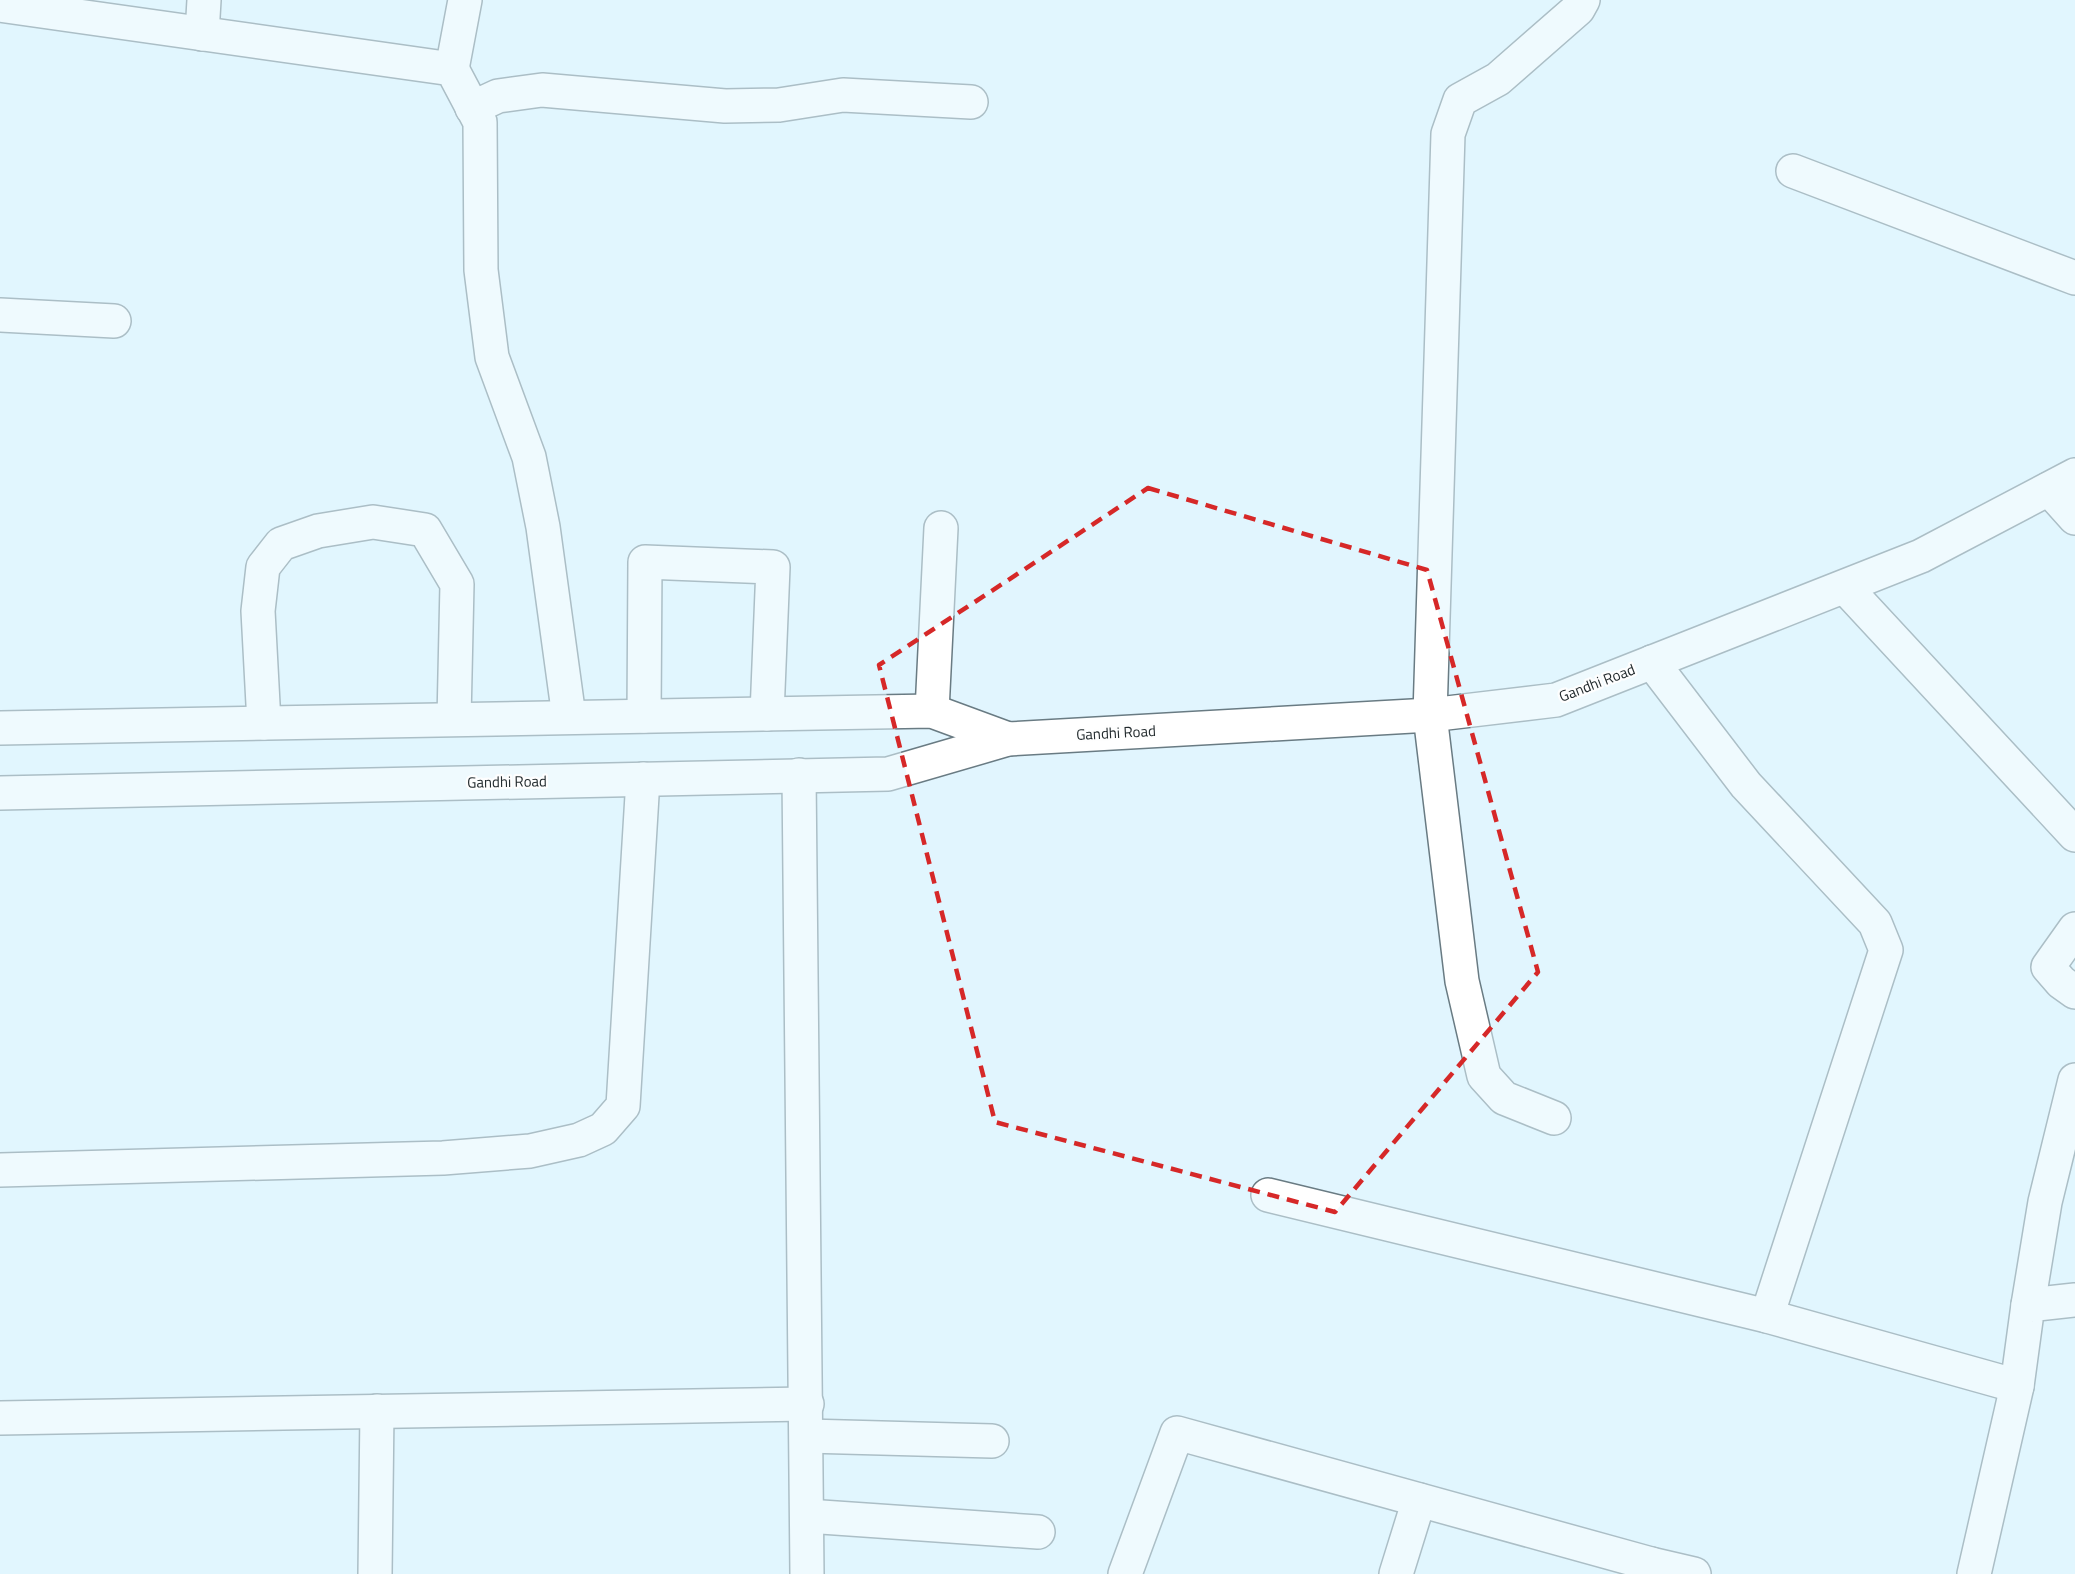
<svg xmlns="http://www.w3.org/2000/svg" width="2075" height="1574" font-family="'Titillium Web',sans-serif">
<style>
.lines{fill:none;stroke-linecap:round;stroke-linejoin:round}
.minor-casing{stroke:#697b83;stroke-width:36}
.secondary-casing{stroke:#697b83;stroke-width:36}
.minor{stroke:#fff;stroke-width:33}
.secondary{stroke:#fff;stroke-width:33}
.marked{fill:none;stroke:#d62828;stroke-width:4.5;stroke-dasharray:12 8;stroke-linejoin:round}
.labels{text-anchor:middle;stroke-width:4.5;stroke-linejoin:round;paint-order:stroke}
.street-label{font-size:15px;fill:#232b2e;stroke:#fefefe}
</style>
<rect width="100%" height="100%" fill="#e1f5fe"/>
<g class="lines">
<g class="minor-casing">
<g id="minor">
<path d="M 0,5 L 452,69 L 480,122 L 481,270 L 492,357 L 529,457 L 543,527 L 569,717"/>
<path d="M 202,34 L 204,0"/>
<path d="M 452,69 L 465,0"/>
<path d="M 472,108 L 498,96 L 542,90 L 725,106 L 779,105 L 843,95 L 971,102"/>
<path d="M 1793,171 L 2075,278"/>
<path d="M 0,315 L 114,321"/>
<path d="M 2049,489 L 2075,518"/>
<path d="M 1845,587 L 2075,835"/>
<path d="M 1652,662 L 1746,785 L 1875,923 L 1886,950 L 1767,1316"/>
<path d="M 932,711 L 941,528"/>
<path d="M 644,716 L 645,562 L 773,567 L 767,714"/>
<path d="M 264,723 L 258,611 L 263,567 L 281,544 L 318,531 L 373,522 L 425,530 L 457,584 L 454,719"/>
<path d="M 799,775 L 807,1574"/>
<path d="M 2075,929 L 2048,967 L 2061,982 L 2075,992"/>
<path d="M 1554,1118 L 1504,1098 L 1484,1076 L 1462,981 L 1430,715 L 1448,134 L 1460,100 L 1498,79 L 1578,9 L 1583,0"/>
<path d="M 0,1170 L 443,1158 L 530,1151 L 579,1140 L 603,1129 L 623,1106 L 643,779"/>
<path d="M 1268,1195 L 1767,1316 L 2017,1386"/>
<path d="M 2028,1305 L 2045,1202 L 2075,1080"/>
<path d="M 0,1418 L 807,1404"/>
<path d="M 807,1436 L 992,1441"/>
<path d="M 807,1516 L 1038,1532"/>
<path d="M 1651,1564 L 1694,1574"/>
<path d="M 375,1574 L 377,1411"/>
<path d="M 1125,1574 L 1177,1433 L 1651,1564 L 1648,1574"/>
<path d="M 1396,1574 L 1419,1500"/>
<path d="M 1974,1574 L 2017,1386 L 2028,1305 L 2075,1300"/>
</g>
</g>
<g class="secondary-casing">
<g id="secondary">
<path d="M 0,728 L 932,711 L 1008,739"/>
<path d="M 0,793 L 888,774 L 1008,739 L 1430,715 L 1556,700 L 1921,556 L 2075,475"/>
</g>
</g>
<use href="#minor" class="minor"/>
<use href="#secondary" class="secondary"/>
</g>
<path d="M0 0H2075V1574H0ZM 1148,488 L 1427,570 L 1538,972 L 1335,1212 L 995,1122 L 879,665 Z" fill="#e1f5fe" fill-opacity=".55" fill-rule="evenodd"/>
<path class="marked" d="M 1148,488 L 1427,570 L 1538,972 L 1335,1212 L 995,1122 L 879,665 Z"/>
<g class="labels">
<g class="street-label">
<text transform="translate(1597 683) rotate(-21)" y="5">Gandhi Road</text>
<text transform="translate(1116 733) rotate(-3)" y="5">Gandhi Road</text>
<text transform="translate(507 782) rotate(-1)" y="5">Gandhi Road</text>
</g>
</g>
</svg>
